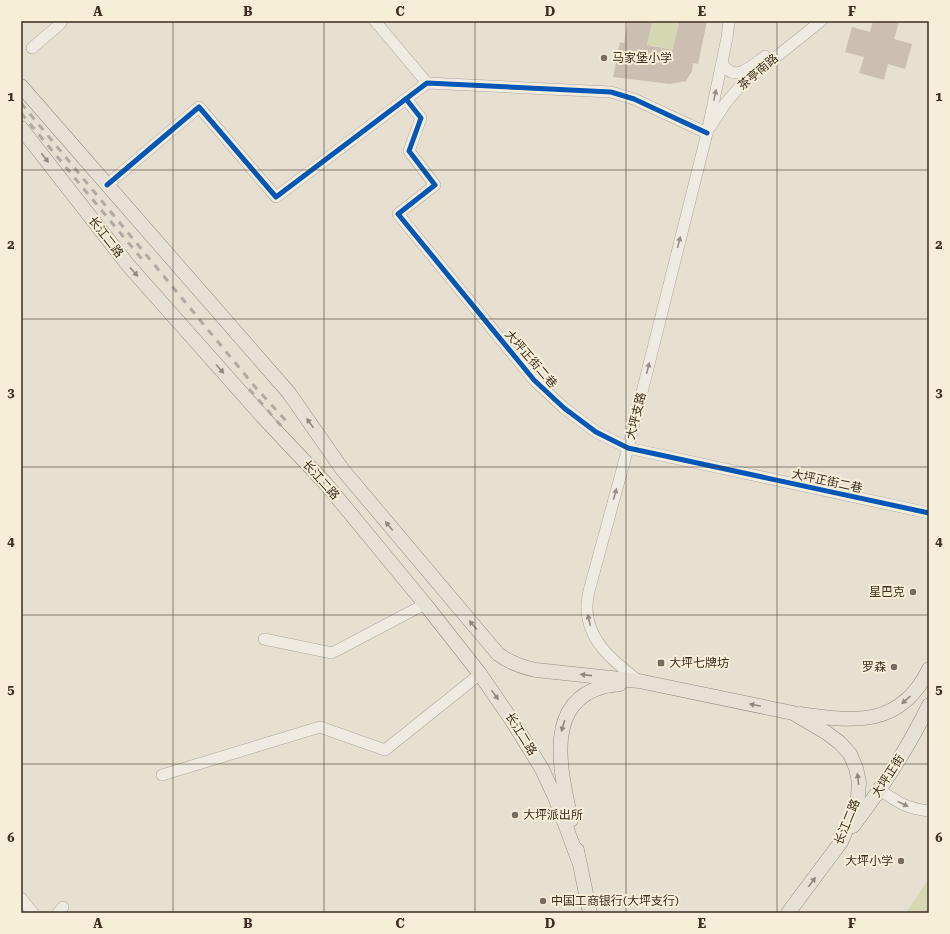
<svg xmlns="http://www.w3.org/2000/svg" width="950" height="934" font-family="'Roboto Serif','Noto Sans SC',serif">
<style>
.green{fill:#d6d7b3}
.building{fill:#cbbfb2}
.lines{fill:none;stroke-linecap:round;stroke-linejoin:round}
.minor-casing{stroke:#ada599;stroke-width:12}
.major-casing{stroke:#928b80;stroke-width:15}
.minor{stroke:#efebe3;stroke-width:11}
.major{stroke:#e6e1d4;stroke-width:14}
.rail{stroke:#afaaa2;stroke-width:3;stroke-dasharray:7 7;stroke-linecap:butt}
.cycleway-casing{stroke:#f7eed8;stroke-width:8}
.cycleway{stroke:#0057b8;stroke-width:5}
.oneway{fill:#968c82}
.oneway2{fill:#92887a}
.grid{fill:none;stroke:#3d2e20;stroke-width:1;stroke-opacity:0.55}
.poi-dot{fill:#786c5e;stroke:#f7eed8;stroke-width:1.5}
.labels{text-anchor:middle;stroke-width:4;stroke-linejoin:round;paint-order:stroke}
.poi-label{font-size:12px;fill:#3d2e20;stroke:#f7eed8;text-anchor:start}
.street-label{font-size:12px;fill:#3d2e20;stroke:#f7eed8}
.neatline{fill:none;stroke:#3d2e20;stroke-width:1.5}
.grid-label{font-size:13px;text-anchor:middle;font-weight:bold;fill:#3d2e20}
</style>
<rect width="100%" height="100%" fill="#e7e0d1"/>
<g class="green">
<path d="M 651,22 L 678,23 L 673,52 L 668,51 L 669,49 L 651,45 L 650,48 L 647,47 Z"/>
<path d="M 929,878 L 929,913 L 910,913 L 907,911 Z"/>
</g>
<g class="building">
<path d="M 628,21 L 652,21 L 647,45 L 673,50 L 679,21 L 707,21 L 698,64 L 693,63 L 692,71 L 686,81 L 670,84 L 613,77 L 620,42 L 624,43 Z"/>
<path d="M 873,21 L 894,21 L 899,22 L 894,39 L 912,44 L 905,69 L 888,64 L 884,80 L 859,73 L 864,57 L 845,52 L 852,27 L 870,32 Z"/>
</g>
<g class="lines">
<g class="minor-casing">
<g id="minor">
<path d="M 375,21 L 427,83"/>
<path d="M 32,48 L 60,24 L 62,21"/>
<path d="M 722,63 C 734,84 752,66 765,56"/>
<path d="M 406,99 L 421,118 L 409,151 L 435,185 L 398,214 L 534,380 L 564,408 L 596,432 L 628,448 L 929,513"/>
<path d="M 711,126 L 725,104 L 741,85 L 821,21"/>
<path d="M 107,185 L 199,107 L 276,197 L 427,83 L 611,92 L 634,99 L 707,133"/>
<path d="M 264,639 L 332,653 L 425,604"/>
<path d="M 639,681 C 614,662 586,640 587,606 C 587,601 588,596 589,591 L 628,448 L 707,133 L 727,38 L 729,21"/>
<path d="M 162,775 L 320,727 L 385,750 L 480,674"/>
<path d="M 880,790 C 899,803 905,808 929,811"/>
<path d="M 21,898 L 33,913"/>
<path d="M 58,913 L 63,907"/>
</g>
</g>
<g class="major-casing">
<g id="major">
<path d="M 21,86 L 289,393 L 342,469 L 498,654 C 510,663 522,667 536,670 L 639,681 L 793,713 L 827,733 L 840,743 L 850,754 L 856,768 L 859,782 L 858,797 L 855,810 L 841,842 L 788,913"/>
<path d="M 21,128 L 128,265 L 262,416 L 326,484 L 425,604 L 480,674 L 513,722 L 542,769 L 555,797 L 578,859"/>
<path d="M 800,714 C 855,722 901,727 929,669"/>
<path d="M 571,820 C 562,776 542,704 602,687 C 608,685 614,685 620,684"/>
<path d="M 853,826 C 882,788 908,748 929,705"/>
<path d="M 577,850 L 590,913"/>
</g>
</g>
<use href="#minor" class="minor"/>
<use href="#major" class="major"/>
<g class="rail">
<path d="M 21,103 L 256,388 L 289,424"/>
<path d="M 21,113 L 146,264"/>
<path d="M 249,389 L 283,428"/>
</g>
<g class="cycleway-casing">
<g id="cycleway">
<path d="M 406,99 L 421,118 L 409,151 L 435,185 L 398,214 L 534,380 L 564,408 L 596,432 L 628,448 L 929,513"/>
<path d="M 107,185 L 199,107 L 276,197 L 427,83 L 611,92 L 634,99 L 707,133"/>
</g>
</g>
<use href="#cycleway" class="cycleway"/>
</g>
<defs><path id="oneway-solid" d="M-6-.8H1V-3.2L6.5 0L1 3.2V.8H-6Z"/></defs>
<g class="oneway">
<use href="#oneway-solid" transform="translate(715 95) rotate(-78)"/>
<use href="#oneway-solid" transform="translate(679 242) rotate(-76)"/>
<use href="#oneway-solid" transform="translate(648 368) rotate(-76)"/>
<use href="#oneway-solid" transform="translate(615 494) rotate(-75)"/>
<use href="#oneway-solid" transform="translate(589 620) rotate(-103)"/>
<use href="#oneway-solid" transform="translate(903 804) rotate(26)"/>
</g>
<g class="oneway2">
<use href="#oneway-solid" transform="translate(45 158) rotate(52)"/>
<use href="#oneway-solid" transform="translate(134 272) rotate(48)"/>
<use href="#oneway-solid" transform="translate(220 369) rotate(48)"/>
<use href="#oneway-solid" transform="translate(310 423) rotate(-125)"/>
<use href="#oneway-solid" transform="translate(389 526) rotate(-130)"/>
<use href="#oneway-solid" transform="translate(473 625) rotate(-130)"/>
<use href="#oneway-solid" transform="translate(586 675) rotate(-174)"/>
<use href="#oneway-solid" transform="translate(495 695) rotate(54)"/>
<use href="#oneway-solid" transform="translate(906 700) rotate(138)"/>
<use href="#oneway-solid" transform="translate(755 705) rotate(-168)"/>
<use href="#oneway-solid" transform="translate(563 726) rotate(107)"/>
<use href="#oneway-solid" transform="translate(858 779) rotate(-97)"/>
<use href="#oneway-solid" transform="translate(812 882) rotate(-53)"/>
</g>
<path class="grid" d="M 173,21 L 173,913M 324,21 L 324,913M 475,21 L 475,913M 626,21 L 626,913M 777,21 L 777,913M 21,170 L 929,170M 21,319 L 929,319M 21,467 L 929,467M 21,615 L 929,615M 21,764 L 929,764"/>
<g class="poi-dot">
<circle cx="604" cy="58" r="4"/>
<circle cx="913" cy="592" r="4"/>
<rect x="657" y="659" width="8" height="8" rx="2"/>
<circle cx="894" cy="667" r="4"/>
<circle cx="515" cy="815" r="4"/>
<circle cx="901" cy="861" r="4"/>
<circle cx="543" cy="901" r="4"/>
</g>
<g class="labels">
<g class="poi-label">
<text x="612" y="62">马家堡小学</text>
<text x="905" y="596" text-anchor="end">星巴克</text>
<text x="669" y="667">大坪七牌坊</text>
<text x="886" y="671" text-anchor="end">罗森</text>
<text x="523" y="819">大坪派出所</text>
<text x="893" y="865" text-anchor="end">大坪小学</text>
<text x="551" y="905">中国工商银行(大坪支行)</text>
</g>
<g class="street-label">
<text transform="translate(758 72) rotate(-40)" y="4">茶亭南路</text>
<text transform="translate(106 237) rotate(52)" y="4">长江二路</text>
<text transform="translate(531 359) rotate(49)" y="4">大坪正街二巷</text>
<text transform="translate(636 416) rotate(-76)" y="4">大坪支路</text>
<text transform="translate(321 480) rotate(48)" y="4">长江二路</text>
<text transform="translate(827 481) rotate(12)" y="4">大坪正街二巷</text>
<text transform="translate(521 734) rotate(58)" y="4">长江二路</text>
<text transform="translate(888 776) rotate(-57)" y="4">大坪正街</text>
<text transform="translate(847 822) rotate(-68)" y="4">长江二路</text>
</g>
</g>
<rect width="950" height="934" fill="none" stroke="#f7eed8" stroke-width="44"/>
<rect x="22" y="22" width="906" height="890" class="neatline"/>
<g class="grid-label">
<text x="98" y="16">A</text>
<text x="248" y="16">B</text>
<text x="400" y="16">C</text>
<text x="550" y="16">D</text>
<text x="702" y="16">E</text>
<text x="852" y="16">F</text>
<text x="11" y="101">1</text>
<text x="939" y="101">1</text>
<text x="11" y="249">2</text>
<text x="939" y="249">2</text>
<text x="11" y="397">3</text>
<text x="939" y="397">3</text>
<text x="11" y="546">4</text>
<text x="939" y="546">4</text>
<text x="11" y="694">5</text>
<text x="939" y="694">5</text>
<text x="11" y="842">6</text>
<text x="939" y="842">6</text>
<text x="98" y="928">A</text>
<text x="248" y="928">B</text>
<text x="400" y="928">C</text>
<text x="550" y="928">D</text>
<text x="702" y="928">E</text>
<text x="852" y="928">F</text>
</g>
</svg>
